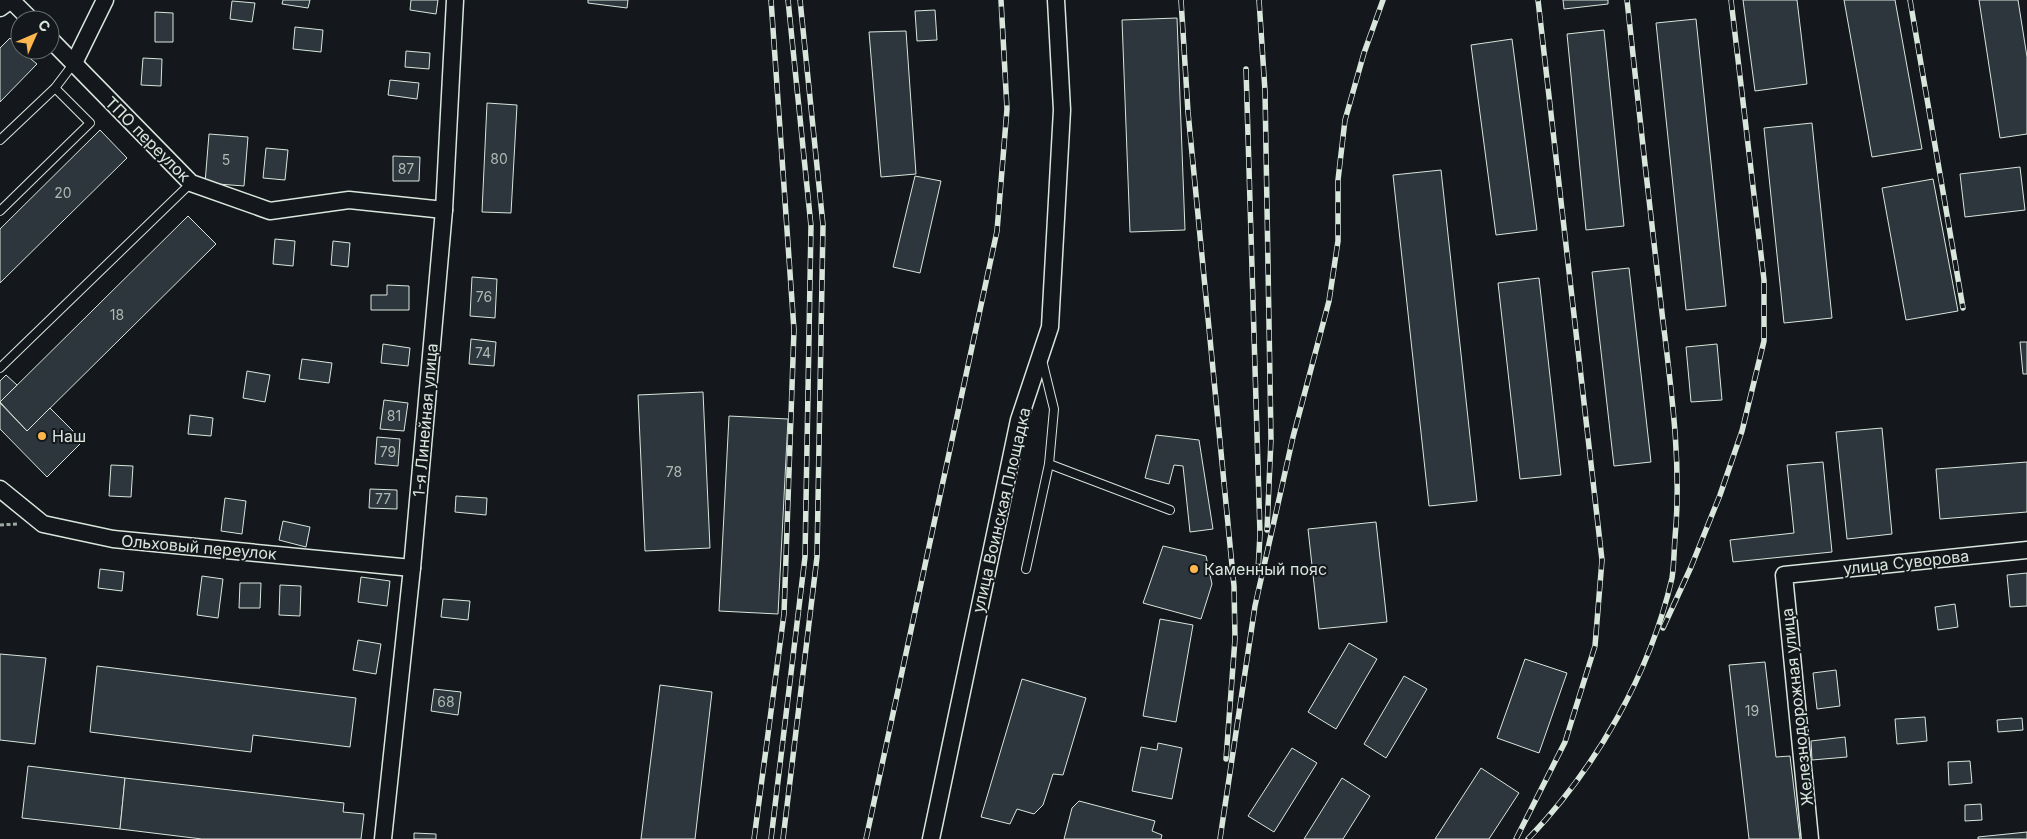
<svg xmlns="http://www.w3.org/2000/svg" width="2027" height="839" font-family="Inter,sans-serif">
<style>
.building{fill:#2c363c;stroke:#d8e6dc}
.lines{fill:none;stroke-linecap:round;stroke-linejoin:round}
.lane-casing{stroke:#d8e6dc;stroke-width:10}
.street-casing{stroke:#d8e6dc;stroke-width:19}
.path{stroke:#9da8a2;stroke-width:3;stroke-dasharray:4 2.5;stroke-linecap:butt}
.lane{stroke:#14181c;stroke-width:8}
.street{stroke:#14181c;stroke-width:16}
.rail-casing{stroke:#d8e6dc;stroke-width:5.5}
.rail{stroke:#14181c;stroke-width:4;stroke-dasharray:11;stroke-linecap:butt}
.poi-dot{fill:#ffb74d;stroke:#14181c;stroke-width:2}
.labels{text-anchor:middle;stroke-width:4;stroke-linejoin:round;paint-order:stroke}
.number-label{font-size:14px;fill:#adbab4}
.street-label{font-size:16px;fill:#d8e6dc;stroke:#14181c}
.poi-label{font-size:16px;fill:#d8e6dc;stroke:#14181c;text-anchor:start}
</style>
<rect width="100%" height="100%" fill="#14181c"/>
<g class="building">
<path d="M 283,0 L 310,0 L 308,8 L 282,4 Z"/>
<path d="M 411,0 L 438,0 L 436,14 L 410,10 Z"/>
<path d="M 588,0 L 628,0 L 627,8 L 588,3 Z"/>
<path d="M 1563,0 L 1608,0 L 1608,4 L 1564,9 Z"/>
<path d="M 1743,0 L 1797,0 L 1807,84 L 1755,91 Z"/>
<path d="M 1844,0 L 1895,0 L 1922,149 L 1872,157 Z"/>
<path d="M 1979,0 L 2018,0 L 2027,57 L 2027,134 L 2000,138 Z"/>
<path d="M 232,1 L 255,3 L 252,22 L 230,19 Z"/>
<path d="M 935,10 L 937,40 L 917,41 L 915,11 Z"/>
<path d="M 155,12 L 173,13 L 173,42 L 155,42 Z"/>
<path d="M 1177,18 L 1185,230 L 1130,232 L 1122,20 Z"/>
<path d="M 1696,19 L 1726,306 L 1686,310 L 1656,23 Z"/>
<path d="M 295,27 L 323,30 L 321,52 L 293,49 Z"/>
<path d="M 1604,30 L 1624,226 L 1586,230 L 1567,34 Z"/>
<path d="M 906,31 L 916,174 L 881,177 L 869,32 Z"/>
<path d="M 10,38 L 20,50 L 37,64 L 0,102 L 0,48 Z"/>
<path d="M 1512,39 L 1537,230 L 1496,235 L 1471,45 Z"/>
<path d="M 406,51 L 430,53 L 429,69 L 405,67 Z"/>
<path d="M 143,58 L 162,59 L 161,86 L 141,85 Z"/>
<path d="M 390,80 L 419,83 L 417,99 L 388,95 Z"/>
<path d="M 487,103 L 517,105 L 511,213 L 482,212 Z"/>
<path d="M 1812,123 L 1832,318 L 1784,323 L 1764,128 Z"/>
<path d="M 100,130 L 127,158 L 0,283 L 0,229 Z"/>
<path d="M 209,134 L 248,137 L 244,186 L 205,183 Z"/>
<path d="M 266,148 L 288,150 L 285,180 L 263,178 Z"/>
<path d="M 393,156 L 420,157 L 419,181 L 393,181 Z"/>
<path d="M 2020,167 L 2025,210 L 1965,217 L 1960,174 Z"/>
<path d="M 1441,170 L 1477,501 L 1429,506 L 1393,175 Z"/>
<path d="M 915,176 L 941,181 L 920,273 L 893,267 Z"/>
<path d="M 1933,179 L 1958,311 L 1906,320 L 1882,188 Z"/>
<path d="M 188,216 L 216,244 L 27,431 L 0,402 Z"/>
<path d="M 275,239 L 295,241 L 293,266 L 273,264 Z"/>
<path d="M 333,241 L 350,243 L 348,267 L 331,265 Z"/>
<path d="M 1629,268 L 1651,462 L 1614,466 L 1592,272 Z"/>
<path d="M 472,277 L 497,279 L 495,318 L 470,316 Z"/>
<path d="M 1539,278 L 1561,475 L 1520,479 L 1498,283 Z"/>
<path d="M 387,285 L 409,286 L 409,310 L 371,310 L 371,295 L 387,295 Z"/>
<path d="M 471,339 L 496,342 L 494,366 L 469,364 Z"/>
<path d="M 2020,342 L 2027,342 L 2027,374 L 2023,374 Z"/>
<path d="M 383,344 L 410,348 L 408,366 L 381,363 Z"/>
<path d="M 1717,344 L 1722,400 L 1691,402 L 1686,347 Z"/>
<path d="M 302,359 L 332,363 L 329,383 L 299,379 Z"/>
<path d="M 247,371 L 270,375 L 265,402 L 243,398 Z"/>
<path d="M 6,375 L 17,385 L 0,402 L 0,381 Z"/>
<path d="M 703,392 L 710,548 L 645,551 L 638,395 Z"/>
<path d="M 384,400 L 408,403 L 404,431 L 380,429 Z"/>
<path d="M 0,403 L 27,431 L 50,408 L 83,441 L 47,477 L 0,429 Z"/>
<path d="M 190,415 L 213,418 L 211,436 L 188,434 Z"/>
<path d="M 729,416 L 788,419 L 778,614 L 719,611 Z"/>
<path d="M 1882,428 L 1892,534 L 1847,539 L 1836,432 Z"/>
<path d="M 1156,435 L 1199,440 L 1213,529 L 1190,532 L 1183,466 L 1174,465 L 1169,484 L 1145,478 Z"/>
<path d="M 377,437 L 400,439 L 398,466 L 375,464 Z"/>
<path d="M 1823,462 L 1832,552 L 1733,562 L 1730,540 L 1794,533 L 1787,465 Z"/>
<path d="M 2027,462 L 2027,512 L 1940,519 L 1936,469 Z"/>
<path d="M 111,465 L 133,466 L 131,497 L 109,496 Z"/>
<path d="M 370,489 L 397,490 L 397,509 L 369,508 Z"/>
<path d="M 456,496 L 487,498 L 486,515 L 455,512 Z"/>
<path d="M 225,498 L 246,501 L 242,534 L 221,531 Z"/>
<path d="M 283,521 L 310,527 L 306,547 L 279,540 Z"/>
<path d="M 1376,522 L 1387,622 L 1319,629 L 1308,529 Z"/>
<path d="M 1163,546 L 1206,556 L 1212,584 L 1201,619 L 1143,603 Z"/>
<path d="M 100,569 L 124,572 L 122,591 L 98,588 Z"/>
<path d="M 2027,573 L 2027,606 L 2010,607 L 2007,575 Z"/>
<path d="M 202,576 L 223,579 L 218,618 L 197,615 Z"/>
<path d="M 361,577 L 390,581 L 387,606 L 358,602 Z"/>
<path d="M 240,583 L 261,583 L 260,608 L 239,608 Z"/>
<path d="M 280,585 L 301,586 L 300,616 L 279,615 Z"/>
<path d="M 443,599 L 470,601 L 468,620 L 441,617 Z"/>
<path d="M 1955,604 L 1958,627 L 1938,630 L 1935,607 Z"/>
<path d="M 1160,619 L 1193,625 L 1176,722 L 1143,716 Z"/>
<path d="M 358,640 L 381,644 L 376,674 L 353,670 Z"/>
<path d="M 1349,643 L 1377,659 L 1336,729 L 1308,712 Z"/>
<path d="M 0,654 L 46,658 L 35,744 L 0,740 Z"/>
<path d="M 1525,659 L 1567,673 L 1539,753 L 1497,738 Z"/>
<path d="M 1765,662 L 1776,757 L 1790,756 L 1800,839 L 1749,839 L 1729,665 Z"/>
<path d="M 97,666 L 356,698 L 350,747 L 253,735 L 251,752 L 90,732 Z"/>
<path d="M 1836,670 L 1840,706 L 1817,709 L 1813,673 Z"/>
<path d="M 1404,676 L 1427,689 L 1386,758 L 1364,744 Z"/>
<path d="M 1022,679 L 1086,698 L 1063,775 L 1053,774 L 1043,805 L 1034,814 L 1017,809 L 1010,824 L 981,817 Z"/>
<path d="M 660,685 L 712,692 L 695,839 L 641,839 Z"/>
<path d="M 434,689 L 461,692 L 458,715 L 431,711 Z"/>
<path d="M 1925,717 L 1927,741 L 1897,744 L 1895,719 Z"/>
<path d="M 2022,718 L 2023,730 L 1998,732 L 1997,720 Z"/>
<path d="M 1845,737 L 1847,757 L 1812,760 L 1811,741 Z"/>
<path d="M 1158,743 L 1182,748 L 1172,799 L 1132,791 L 1141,747 L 1157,750 Z"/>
<path d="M 1292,748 L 1317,763 L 1274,832 L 1248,816 Z"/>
<path d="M 1970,761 L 1972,783 L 1949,785 L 1948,762 Z"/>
<path d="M 28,766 L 125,778 L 120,829 L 22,818 Z"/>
<path d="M 1481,768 L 1519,793 L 1489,839 L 1435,839 Z"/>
<path d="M 125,778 L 344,803 L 343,812 L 364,814 L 361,839 L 202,839 L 120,829 Z"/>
<path d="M 1342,778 L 1370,796 L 1343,839 L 1304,839 Z"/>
<path d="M 1079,801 L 1155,821 L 1152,831 L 1162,835 L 1161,839 L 1064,839 L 1072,808 Z"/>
<path d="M 1981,804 L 1982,820 L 1965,821 L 1965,805 Z"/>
<path d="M 2027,832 L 2027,839 L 1978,839 L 1978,837 Z"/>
<path d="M 414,833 L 436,834 L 436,839 L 414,839 Z"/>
</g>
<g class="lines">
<g class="lane-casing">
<g id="lane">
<path d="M 0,140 L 55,88 L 74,63"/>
<path d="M 0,211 L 90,123 L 55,88"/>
<path d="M 0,368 L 191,183"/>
<path d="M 1049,464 L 1170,510"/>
<path d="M 1026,569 L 1049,464 L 1054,409 L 1042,360"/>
</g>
</g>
<g class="street-casing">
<g id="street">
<path d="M 0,8 L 11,0 L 31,20"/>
<path d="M 50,39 L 191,183 L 270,211 L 349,200 L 444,210"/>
<path d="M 74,63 L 105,0"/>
<path d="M 0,489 L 43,524 L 113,539 L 412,568"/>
<path d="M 383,839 L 412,568 L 444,210 L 455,0"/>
<path d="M 931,839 L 1019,420 L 1050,327 L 1062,110 L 1056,0"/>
<path d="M 1810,839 L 1784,575 L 2027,550"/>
</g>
</g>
<path class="path" d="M 0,525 L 17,524"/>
<use href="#lane" class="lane"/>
<use href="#street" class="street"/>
<g class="rail-casing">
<g id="rail">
<path d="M 1181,0 L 1188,112 L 1234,586 L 1235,639 L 1226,759"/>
<path d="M 1259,0 L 1265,91 L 1271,439 L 1267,530"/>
<path d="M 1910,0 L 1963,308"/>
<path d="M 1246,69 L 1260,534 L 1258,571"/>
<path d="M 1663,628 L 1691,567 L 1720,495 L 1742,431 L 1764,341 L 1764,280 L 1731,0"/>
<path d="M 754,839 L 784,614 L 794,330 L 771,0"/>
<path d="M 771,839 L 805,557 L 811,226 L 788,0"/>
<path d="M 783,839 L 817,557 L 823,225 L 800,0"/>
<path d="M 866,839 L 997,231 L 1007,109 L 1001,0"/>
<path d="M 1220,839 L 1255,606 L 1293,437 L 1329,301 L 1338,241 L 1338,180 L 1345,120 L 1364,53 L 1383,0"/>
<path d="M 1516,839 L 1565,742 L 1595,646 L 1602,560 L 1538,0"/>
<path d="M 1528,839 C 1596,768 1650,674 1672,578 C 1674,565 1674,551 1675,538 C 1682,463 1671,388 1662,313 C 1650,209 1638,104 1627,0"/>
</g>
</g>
<use href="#rail" class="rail"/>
</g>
<g class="poi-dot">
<circle cx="42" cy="436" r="5"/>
<circle cx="1194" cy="569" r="5"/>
</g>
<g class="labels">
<g class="number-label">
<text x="499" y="164">80</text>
<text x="226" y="165">5</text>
<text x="406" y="174">87</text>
<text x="63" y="198">20</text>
<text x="484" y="302">76</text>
<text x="117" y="320">18</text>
<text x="483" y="358">74</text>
<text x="394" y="421">81</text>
<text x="388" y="457">79</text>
<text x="674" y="477">78</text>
<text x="383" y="504">77</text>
<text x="446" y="707">68</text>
<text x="1752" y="716">19</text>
</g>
<g class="street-label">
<text transform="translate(148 139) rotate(45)" y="6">ТПО переулок</text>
<text transform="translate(425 420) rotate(-85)" y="6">1-я Линейная улица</text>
<text transform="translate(1001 510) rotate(-77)" y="6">улица Воинская Площадка</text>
<text transform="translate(199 547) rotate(5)" y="6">Ольховый переулок</text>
<text transform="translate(1906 562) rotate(-6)" y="6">улица Суворова</text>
<text transform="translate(1797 707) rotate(-96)" y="6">Железнодорожная улица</text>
</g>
<g class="poi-label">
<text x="52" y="442">Наш</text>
<text x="1204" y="575">Каменный пояс</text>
</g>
</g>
<g transform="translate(35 35) rotate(45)"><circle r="24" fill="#14181c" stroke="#626a69"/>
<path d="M0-4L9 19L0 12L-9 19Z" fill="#ffb74d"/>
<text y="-8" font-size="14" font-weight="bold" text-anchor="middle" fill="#d8e6dc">С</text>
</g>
</svg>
